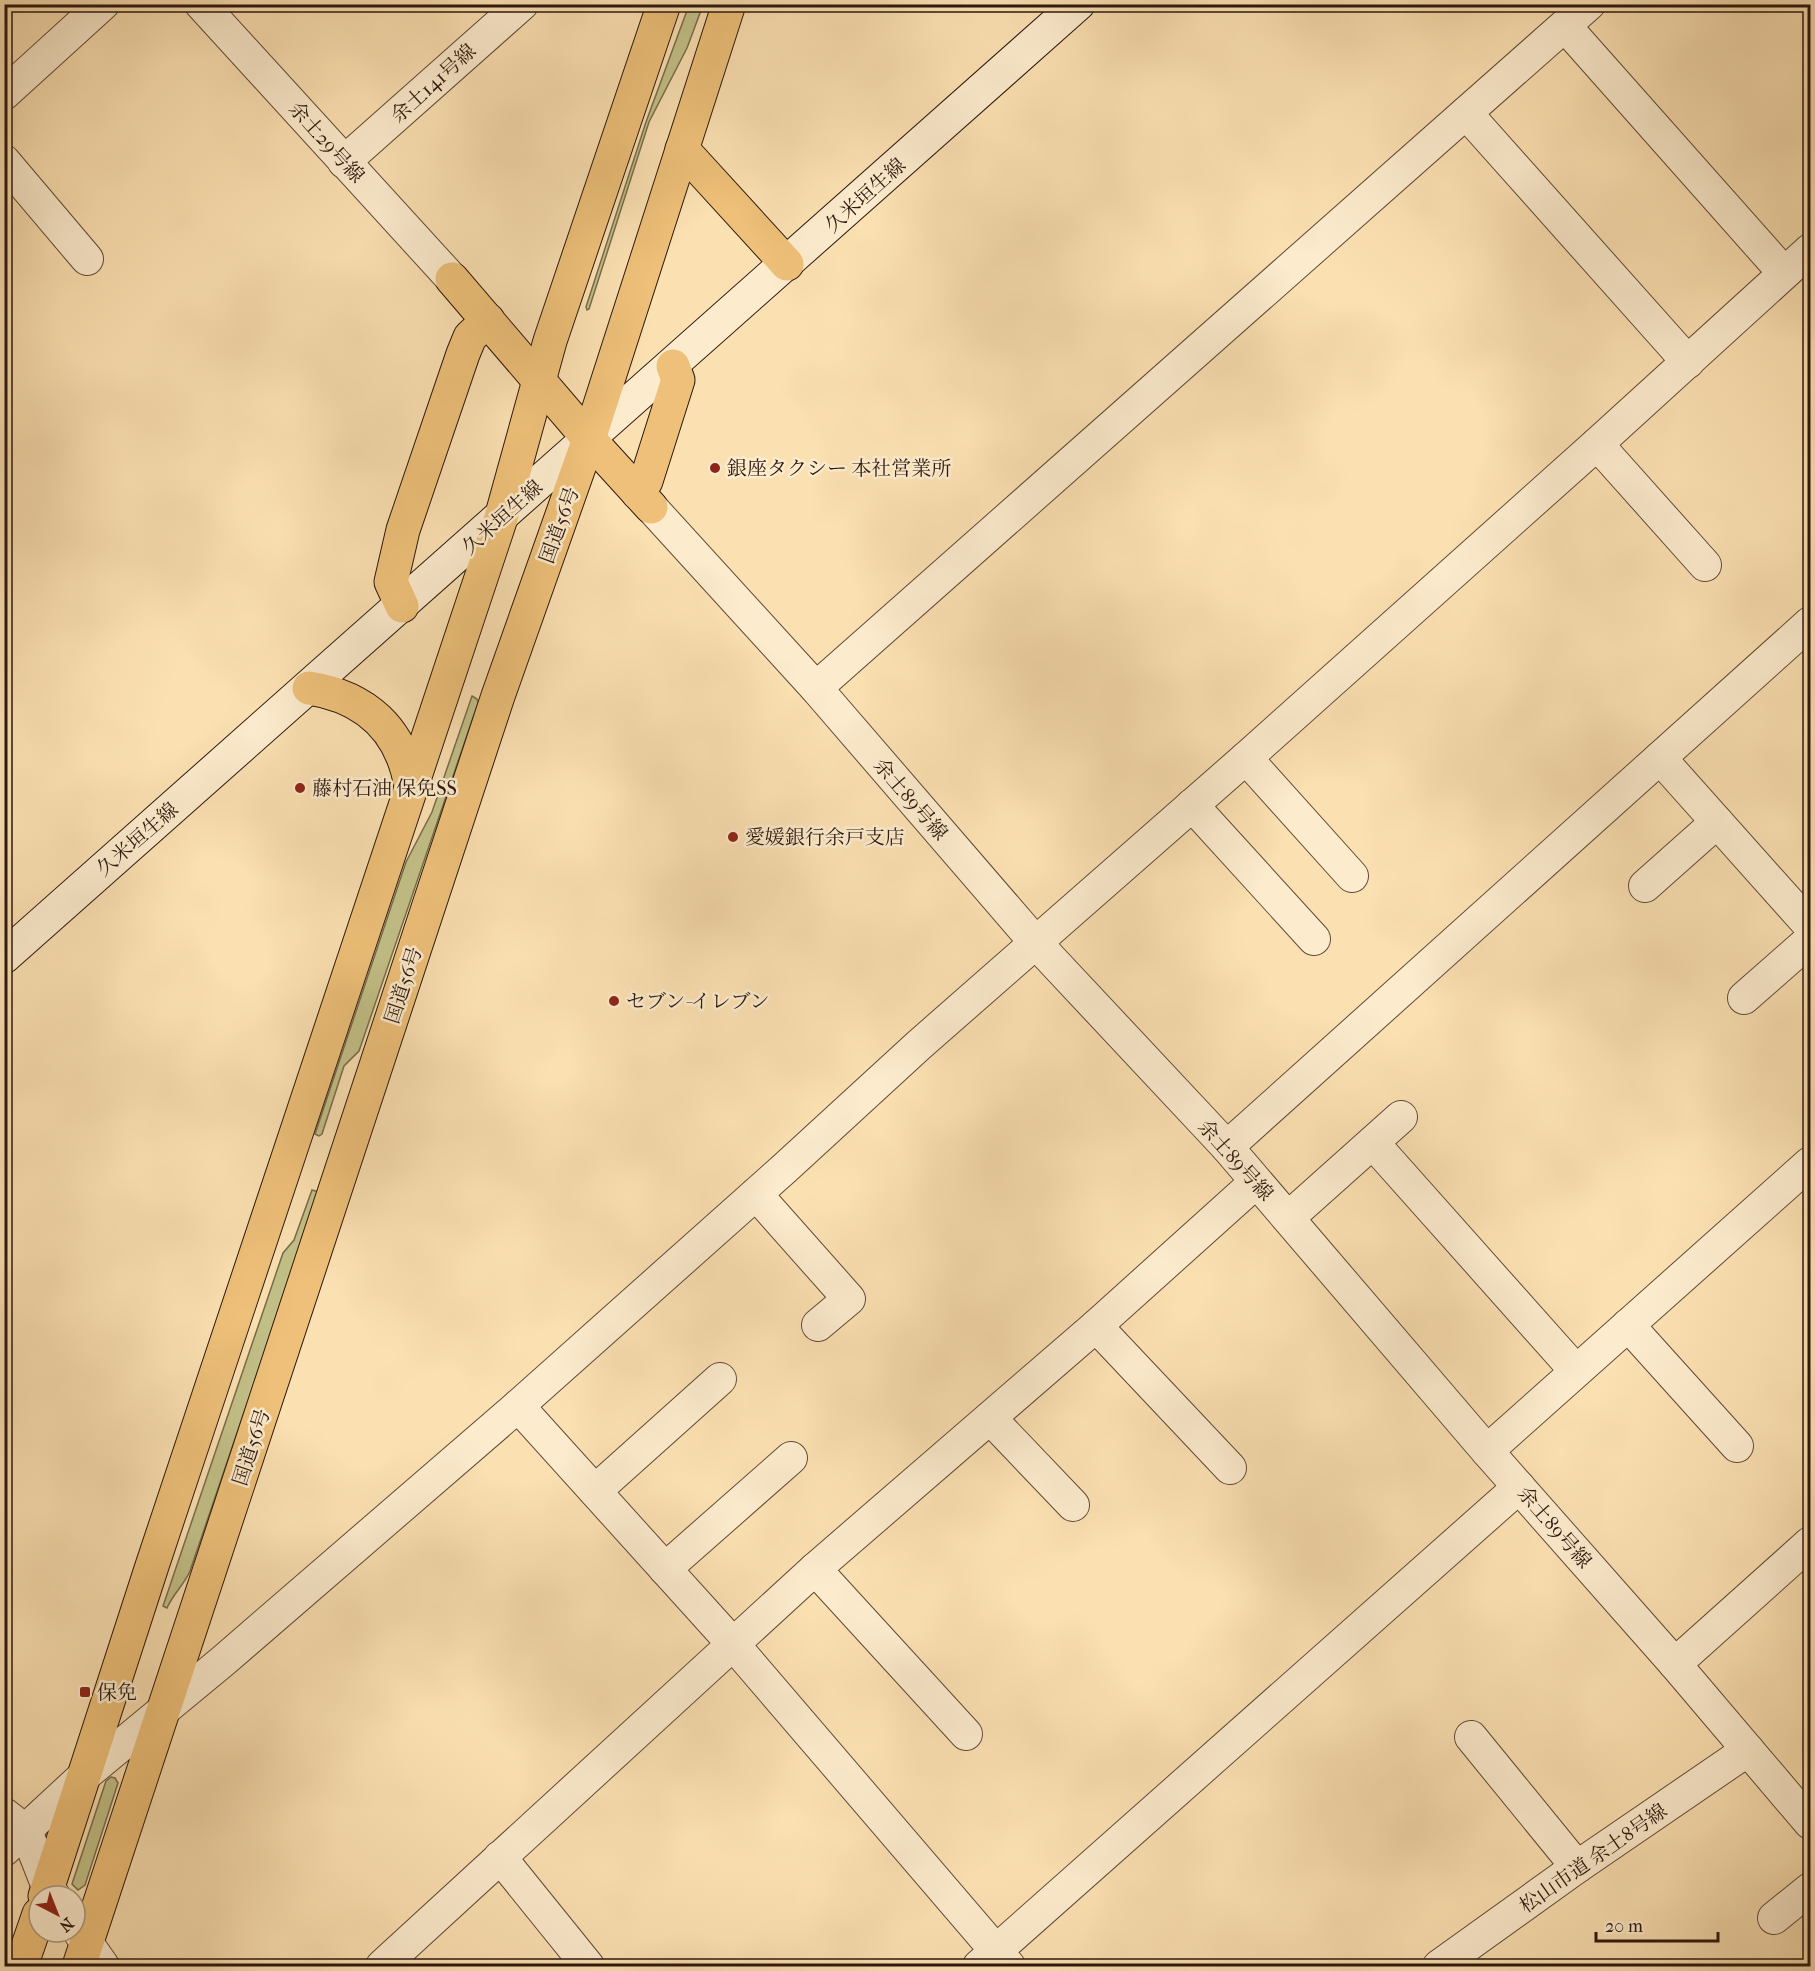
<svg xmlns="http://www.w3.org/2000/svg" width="1815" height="1971" font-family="'IM FELL French Canon','Noto Serif JP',serif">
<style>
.green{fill:#c3c188;stroke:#786c4b;stroke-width:1.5}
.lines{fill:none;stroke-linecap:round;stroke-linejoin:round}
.street-casing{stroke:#604a37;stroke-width:34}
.secondary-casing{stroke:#2c180e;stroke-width:35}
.highway-casing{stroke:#2c180e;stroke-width:35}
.street{stroke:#fcebcd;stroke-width:32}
.secondary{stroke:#fcebcd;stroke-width:33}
.highway{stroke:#eec079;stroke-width:33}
.poi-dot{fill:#8f2418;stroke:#fcebcd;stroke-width:2}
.labels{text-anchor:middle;stroke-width:5;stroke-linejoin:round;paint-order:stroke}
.street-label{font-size:20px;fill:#2c180e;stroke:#fcebcd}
.poi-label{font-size:20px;fill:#2c180e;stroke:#fcebcd;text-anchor:start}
</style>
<rect width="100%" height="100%" fill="#fbe0b2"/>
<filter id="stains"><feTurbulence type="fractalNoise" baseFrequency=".00333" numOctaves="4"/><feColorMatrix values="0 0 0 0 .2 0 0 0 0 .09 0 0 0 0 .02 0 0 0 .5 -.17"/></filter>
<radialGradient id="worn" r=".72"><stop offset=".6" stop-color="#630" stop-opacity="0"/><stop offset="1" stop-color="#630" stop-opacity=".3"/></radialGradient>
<g class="green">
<path d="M 689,5 L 703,5 L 687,48 L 649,122 L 589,309 L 587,310 L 586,307 L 646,122 Z"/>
<path d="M 472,696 L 477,699 L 478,703 L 359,1051 L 344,1066 L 322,1134 L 319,1136 L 315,1134 L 406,862 L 432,812 Z"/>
<path d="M 312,1190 L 319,1192 L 190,1571 C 184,1585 173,1594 167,1608 L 163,1606 L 283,1253 L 294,1240 Z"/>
<path d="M 111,1777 L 115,1778 L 118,1783 L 85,1885 L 78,1890 L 72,1884 L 106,1781 Z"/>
</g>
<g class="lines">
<g class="street-casing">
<g id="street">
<path d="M 201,4 L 452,279"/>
<path d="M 1565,26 L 1784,273"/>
<path d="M 4,94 L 103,4"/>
<path d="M 1466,113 L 1688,362"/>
<path d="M 4,161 L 87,259"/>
<path d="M 344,162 L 522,4"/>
<path d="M 1597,444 L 1705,565"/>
<path d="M 651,507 L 816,688 L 1036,943 L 1227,1147 L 1487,1451 L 1675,1664 L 1810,1823"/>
<path d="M 816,688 L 1589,4"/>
<path d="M 1246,758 L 1352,876"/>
<path d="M 1660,758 L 1810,926"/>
<path d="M 1192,805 L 1314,939"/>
<path d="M 1645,886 L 1717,822"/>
<path d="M 1744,998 L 1810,940"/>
<path d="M 1373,1143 L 1576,1371"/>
<path d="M 1227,1147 L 1810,623"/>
<path d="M 756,1194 L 849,1299 L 818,1325"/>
<path d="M 1288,1218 L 1401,1117"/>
<path d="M 1628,1325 L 1737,1446"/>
<path d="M 1096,1326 L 1230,1468"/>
<path d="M 518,1406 L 733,1644 L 1009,1966"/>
<path d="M 990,1418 L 1073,1505"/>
<path d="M 1487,1451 L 1810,1163"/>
<path d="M 595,1491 L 720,1379"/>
<path d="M 665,1569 L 791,1458"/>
<path d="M 815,1569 L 966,1734"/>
<path d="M 1675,1664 L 1810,1543"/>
<path d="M 1471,1737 L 1577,1867"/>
<path d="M 4,1814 L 26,1831 L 48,1887 L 54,1896"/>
<path d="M 4,1850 L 85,1775 L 223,1661 L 518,1406 L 785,1168 L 919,1045 L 1246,758 L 1597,444 L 1810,250"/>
<path d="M 500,1857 L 588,1966"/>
<path d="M 1774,1918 L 1810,1889"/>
<path d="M 75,1926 L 103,1966"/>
<path d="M 382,1966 L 815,1569 L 1096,1326 L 1256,1182"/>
<path d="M 979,1966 L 1519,1487"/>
<path d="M 1439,1966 L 1577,1867 L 1748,1750"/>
</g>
</g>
<g class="secondary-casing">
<path id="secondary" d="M 4,957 L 1078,4"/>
</g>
<g class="highway-casing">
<g id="highway">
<path d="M 682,149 L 787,264"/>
<path d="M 452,279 L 589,439 L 651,507"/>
<path d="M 638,493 L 646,481 L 678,380 L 673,366"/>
<path d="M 402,606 L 391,582 L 403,530 L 463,354 L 470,337 L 488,320"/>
<path d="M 309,688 C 366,697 402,730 411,787"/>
<path d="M 45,1896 L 152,1566 L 501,518 L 550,341 L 664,4"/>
<path d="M 21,1966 L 39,1914"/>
<path d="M 79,1966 L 498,696 L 589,439 L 729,4"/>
</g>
</g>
<use href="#street" class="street"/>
<use href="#secondary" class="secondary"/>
<use href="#highway" class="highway"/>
</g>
<g class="poi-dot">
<circle cx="715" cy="468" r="6"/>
<circle cx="300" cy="788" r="6"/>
<circle cx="733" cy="837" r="6"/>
<circle cx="614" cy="1001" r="6"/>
<rect x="79" y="1686" width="12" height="12" rx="3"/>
</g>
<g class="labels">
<g class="street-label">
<text transform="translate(433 83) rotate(-42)" y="7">余土141号線</text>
<text transform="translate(327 142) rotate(48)" y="7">余土29号線</text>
<text transform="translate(865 195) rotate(-42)" y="7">久米垣生線</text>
<text transform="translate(502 517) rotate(-42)" y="7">久米垣生線</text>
<text transform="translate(559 525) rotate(-70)" y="7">国道56号</text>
<text transform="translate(911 799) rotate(49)" y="7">余土89号線</text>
<text transform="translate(137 839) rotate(-41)" y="7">久米垣生線</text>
<text transform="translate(403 985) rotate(-72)" y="7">国道56号</text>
<text transform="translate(1236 1160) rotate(48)" y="7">余土89号線</text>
<text transform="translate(251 1447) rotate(-72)" y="7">国道56号</text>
<text transform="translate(1555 1527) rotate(49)" y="7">余土89号線</text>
<text transform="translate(1593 1858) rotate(-35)" y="7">松山市道 余土8号線</text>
</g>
<g class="poi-label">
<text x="727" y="475">銀座タクシー 本社営業所</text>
<text x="312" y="795">藤村石油 保免SS</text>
<text x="745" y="844">愛媛銀行余戸支店</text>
<text x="626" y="1008">セブン-イレブン</text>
<text x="97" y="1699">保免</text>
</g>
</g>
<rect width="1815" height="1971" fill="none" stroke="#fbe0b2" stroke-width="24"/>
<rect x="6" y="6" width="1803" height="1959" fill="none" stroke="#2c180e" stroke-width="3"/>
<rect x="12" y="12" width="1791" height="1947" fill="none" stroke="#2c180e" stroke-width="1.5"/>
<g transform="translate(57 1914) rotate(138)"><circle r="28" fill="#fcebcd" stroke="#a99781" stroke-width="1.5"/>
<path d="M0-4.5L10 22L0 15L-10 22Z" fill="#8f2418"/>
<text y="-9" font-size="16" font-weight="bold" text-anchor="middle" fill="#2c180e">N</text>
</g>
<path d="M1596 1932v9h122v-9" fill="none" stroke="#2c180e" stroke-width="3"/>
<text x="1605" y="1932" font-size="18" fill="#2c180e" stroke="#fcebcd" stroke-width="4.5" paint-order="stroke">20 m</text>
<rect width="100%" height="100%" filter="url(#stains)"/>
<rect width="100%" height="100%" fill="url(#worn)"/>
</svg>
